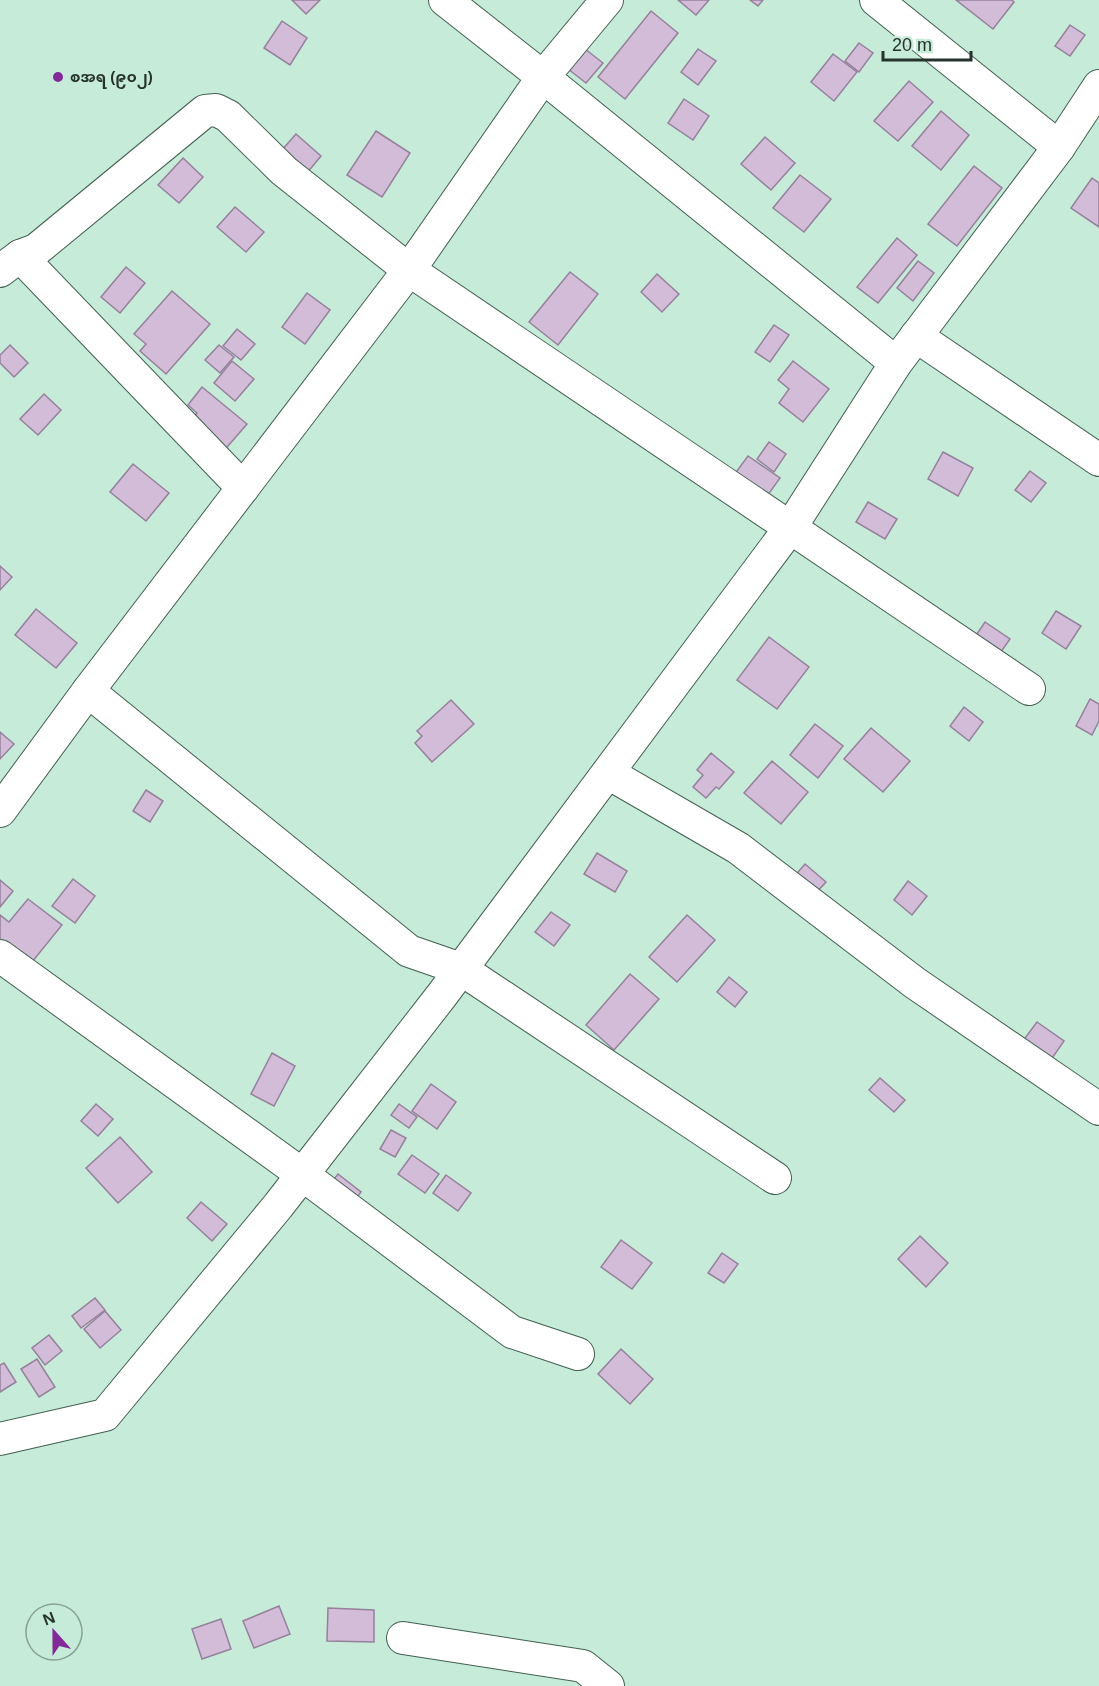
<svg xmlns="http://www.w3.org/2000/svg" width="1099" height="1686" font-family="Arial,'Noto Sans Myanmar',sans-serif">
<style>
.building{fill:#d2bcd8;stroke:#95819b;stroke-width:1.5}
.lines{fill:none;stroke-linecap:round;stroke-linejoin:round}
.street-casing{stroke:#416051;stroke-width:34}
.street{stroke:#fff;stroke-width:32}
.poi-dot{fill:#822a97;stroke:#c7ebd9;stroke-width:2}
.labels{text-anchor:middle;stroke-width:6;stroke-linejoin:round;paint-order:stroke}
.poi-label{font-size:15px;font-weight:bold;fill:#25332c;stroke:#c7ebd9;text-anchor:start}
</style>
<rect width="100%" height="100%" fill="#c7ebd9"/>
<g class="building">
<path d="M 292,0 L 320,0 L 306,14 Z"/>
<path d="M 678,0 L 709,0 L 696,15 Z"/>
<path d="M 750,0 L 763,0 L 758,6 Z"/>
<path d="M 956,0 L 1012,0 L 1014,2 L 993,29 Z"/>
<path d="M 651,11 L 678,33 L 625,99 L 598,77 Z"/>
<path d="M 282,21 L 307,38 L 290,65 L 264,48 Z"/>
<path d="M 1070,25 L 1085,35 L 1070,56 L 1055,46 Z"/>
<path d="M 859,43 L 873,53 L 859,72 L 845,61 Z"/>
<path d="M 580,45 L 603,63 L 586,83 L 563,65 Z"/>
<path d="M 698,49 L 716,61 L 698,85 L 681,72 Z"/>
<path d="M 833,54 L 857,72 L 834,101 L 811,82 Z"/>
<path d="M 909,81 L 933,102 L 898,141 L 874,121 Z"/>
<path d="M 684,99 L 709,116 L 693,140 L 668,123 Z"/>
<path d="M 941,111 L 969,135 L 941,170 L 912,146 Z"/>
<path d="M 376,131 L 410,153 L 382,197 L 347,175 Z"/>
<path d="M 296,134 L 321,156 L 307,173 L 281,151 Z"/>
<path d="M 765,137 L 795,163 L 771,190 L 741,164 Z"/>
<path d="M 183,158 L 203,177 L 179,203 L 158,185 Z"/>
<path d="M 974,166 L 1002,188 L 957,246 L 928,224 Z"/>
<path d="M 800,175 L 831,199 L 804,232 L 773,208 Z"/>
<path d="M 1092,178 L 1099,183 L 1099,227 L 1071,208 Z"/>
<path d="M 235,207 L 264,232 L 246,252 L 217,227 Z"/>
<path d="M 897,238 L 917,255 L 878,303 L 857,287 Z"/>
<path d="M 918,261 L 934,273 L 913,301 L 897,288 Z"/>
<path d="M 126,267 L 145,283 L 120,313 L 101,297 Z"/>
<path d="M 570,272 L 598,294 L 558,345 L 529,322 Z"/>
<path d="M 657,274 L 679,294 L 662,312 L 641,292 Z"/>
<path d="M 172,291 L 210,324 L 166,374 L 140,351 L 146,344 L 134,334 Z"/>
<path d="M 307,293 L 330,310 L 305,344 L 282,327 Z"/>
<path d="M 774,325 L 789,335 L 770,362 L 755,352 Z"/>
<path d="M 237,329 L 255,344 L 241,360 L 223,346 Z"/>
<path d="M 10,345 L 28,363 L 14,377 L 0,363 L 0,355 Z"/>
<path d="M 219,345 L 234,357 L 220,373 L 205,360 Z"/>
<path d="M 232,361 L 254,379 L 235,401 L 214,383 Z"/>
<path d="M 793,361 L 829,389 L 803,422 L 779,403 L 789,389 L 778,380 Z"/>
<path d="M 202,387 L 247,424 L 222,453 L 188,425 L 197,413 L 188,405 Z"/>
<path d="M 44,394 L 61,410 L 38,435 L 20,419 Z"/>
<path d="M 769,442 L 786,454 L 774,472 L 757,459 Z"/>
<path d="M 943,452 L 973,468 L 958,496 L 928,479 Z"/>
<path d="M 748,456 L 780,478 L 760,506 L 728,483 Z"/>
<path d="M 133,464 L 169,493 L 146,521 L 110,492 Z"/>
<path d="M 1030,471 L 1046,483 L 1031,502 L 1015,490 Z"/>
<path d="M 868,502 L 897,519 L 885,539 L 856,522 Z"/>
<path d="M 0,566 L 12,577 L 0,590 Z"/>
<path d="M 36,609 L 77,643 L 56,668 L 15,635 Z"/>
<path d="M 1056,611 L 1081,626 L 1066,649 L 1042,633 Z"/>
<path d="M 985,622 L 1010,639 L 987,672 L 962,656 Z"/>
<path d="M 769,637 L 809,667 L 777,709 L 737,680 Z"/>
<path d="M 1090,699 L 1099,704 L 1099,721 L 1092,735 L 1076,726 Z"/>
<path d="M 451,700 L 474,724 L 432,762 L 415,743 L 422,736 L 417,731 Z"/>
<path d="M 964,707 L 983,722 L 969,741 L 950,726 Z"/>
<path d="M 815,724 L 843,746 L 818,778 L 790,755 Z"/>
<path d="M 871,728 L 910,761 L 883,792 L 844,759 Z"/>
<path d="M 0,732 L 14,744 L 0,759 Z"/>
<path d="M 711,753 L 734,772 L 719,789 L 716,787 L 706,798 L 693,787 L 703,775 L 697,770 Z"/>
<path d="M 772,761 L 808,792 L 781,824 L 744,793 Z"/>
<path d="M 146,790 L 163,801 L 150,822 L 133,811 Z"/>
<path d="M 597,853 L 627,871 L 615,892 L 584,874 Z"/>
<path d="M 805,864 L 826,882 L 806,904 L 786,886 Z"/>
<path d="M 73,879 L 95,896 L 75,923 L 52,906 Z"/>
<path d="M 0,880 L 13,891 L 0,907 Z"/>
<path d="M 908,881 L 927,896 L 912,915 L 894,900 Z"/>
<path d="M 28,899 L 62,925 L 28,967 L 0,945 L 0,915 L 9,922 Z"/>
<path d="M 551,912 L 570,925 L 554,946 L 535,932 Z"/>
<path d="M 687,915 L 715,940 L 677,982 L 649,957 Z"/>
<path d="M 630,974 L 659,999 L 614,1050 L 586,1025 Z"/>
<path d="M 729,977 L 747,992 L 735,1007 L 717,992 Z"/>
<path d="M 1037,1022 L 1064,1041 L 1039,1077 L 1011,1057 Z"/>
<path d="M 272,1053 L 295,1066 L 274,1106 L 251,1094 Z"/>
<path d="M 880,1078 L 905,1100 L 894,1112 L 869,1090 Z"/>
<path d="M 431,1084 L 456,1102 L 437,1129 L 412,1111 Z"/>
<path d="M 96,1104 L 113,1119 L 98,1136 L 81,1121 Z"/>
<path d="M 399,1104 L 417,1117 L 409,1128 L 391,1115 Z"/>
<path d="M 391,1130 L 406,1138 L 395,1157 L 380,1149 Z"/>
<path d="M 120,1137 L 152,1172 L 118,1203 L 86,1168 Z"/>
<path d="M 412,1155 L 439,1174 L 425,1193 L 398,1174 Z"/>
<path d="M 338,1174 L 361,1192 L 341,1218 L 318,1200 Z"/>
<path d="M 446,1175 L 471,1193 L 458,1211 L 433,1193 Z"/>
<path d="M 201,1202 L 227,1224 L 212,1241 L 187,1218 Z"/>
<path d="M 920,1236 L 948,1263 L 926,1287 L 898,1259 Z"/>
<path d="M 621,1240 L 652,1263 L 632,1289 L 601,1267 Z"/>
<path d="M 722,1253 L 738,1264 L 724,1283 L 708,1273 Z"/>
<path d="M 95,1298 L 105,1310 L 81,1328 L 72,1316 Z"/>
<path d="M 105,1311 L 121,1330 L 100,1348 L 84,1329 Z"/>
<path d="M 49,1335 L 62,1351 L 45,1365 L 32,1348 Z"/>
<path d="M 621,1349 L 653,1379 L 630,1404 L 598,1374 Z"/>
<path d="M 37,1359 L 55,1387 L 39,1397 L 21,1369 Z"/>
<path d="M 4,1363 L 16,1382 L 0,1392 L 0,1365 Z"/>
<path d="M 279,1606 L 290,1634 L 254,1648 L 243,1621 Z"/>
<path d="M 328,1608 L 374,1610 L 374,1642 L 327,1641 Z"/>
<path d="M 221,1619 L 231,1649 L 202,1659 L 192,1629 Z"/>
</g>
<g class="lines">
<g class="street-casing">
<g id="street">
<path d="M 445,0 L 543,77 L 896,363"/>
<path d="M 876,0 L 1059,147"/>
<path d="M 20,256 L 243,488"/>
<path d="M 0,271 L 20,256 L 36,250 L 205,111 L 216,110 L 228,116 L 284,171 L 409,270 L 1029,689"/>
<path d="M 916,336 L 1099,460"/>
<path d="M 88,691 L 409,951 L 461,969 L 775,1178"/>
<path d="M 608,773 L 738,848 L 915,983 L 1099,1109"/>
<path d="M 0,811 L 88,691 L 409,270 L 543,77 L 607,0"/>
<path d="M 0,956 L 303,1175 L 512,1332 L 578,1354"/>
<path d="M 0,1439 L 105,1415 L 278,1206 L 442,995 L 790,528 L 896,363 L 1059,147 L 1099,86"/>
<path d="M 403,1638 L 583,1666 L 608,1686"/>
</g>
</g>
<use href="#street" class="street"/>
</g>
<circle class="poi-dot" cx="58" cy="77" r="6"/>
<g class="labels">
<g class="poi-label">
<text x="70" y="82">စအရ (၉၀၂)</text>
</g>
</g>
<g transform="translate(54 1632) rotate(339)"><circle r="28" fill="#c7ebd9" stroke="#86a194" stroke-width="1.5"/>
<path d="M0-4.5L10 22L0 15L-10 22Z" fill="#822a97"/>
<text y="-9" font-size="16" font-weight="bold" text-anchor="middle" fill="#25332c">N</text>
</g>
<path d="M883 51v9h88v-9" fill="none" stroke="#25332c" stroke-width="3"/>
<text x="892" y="51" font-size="18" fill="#25332c" stroke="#c7ebd9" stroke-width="4.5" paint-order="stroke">20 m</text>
</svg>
